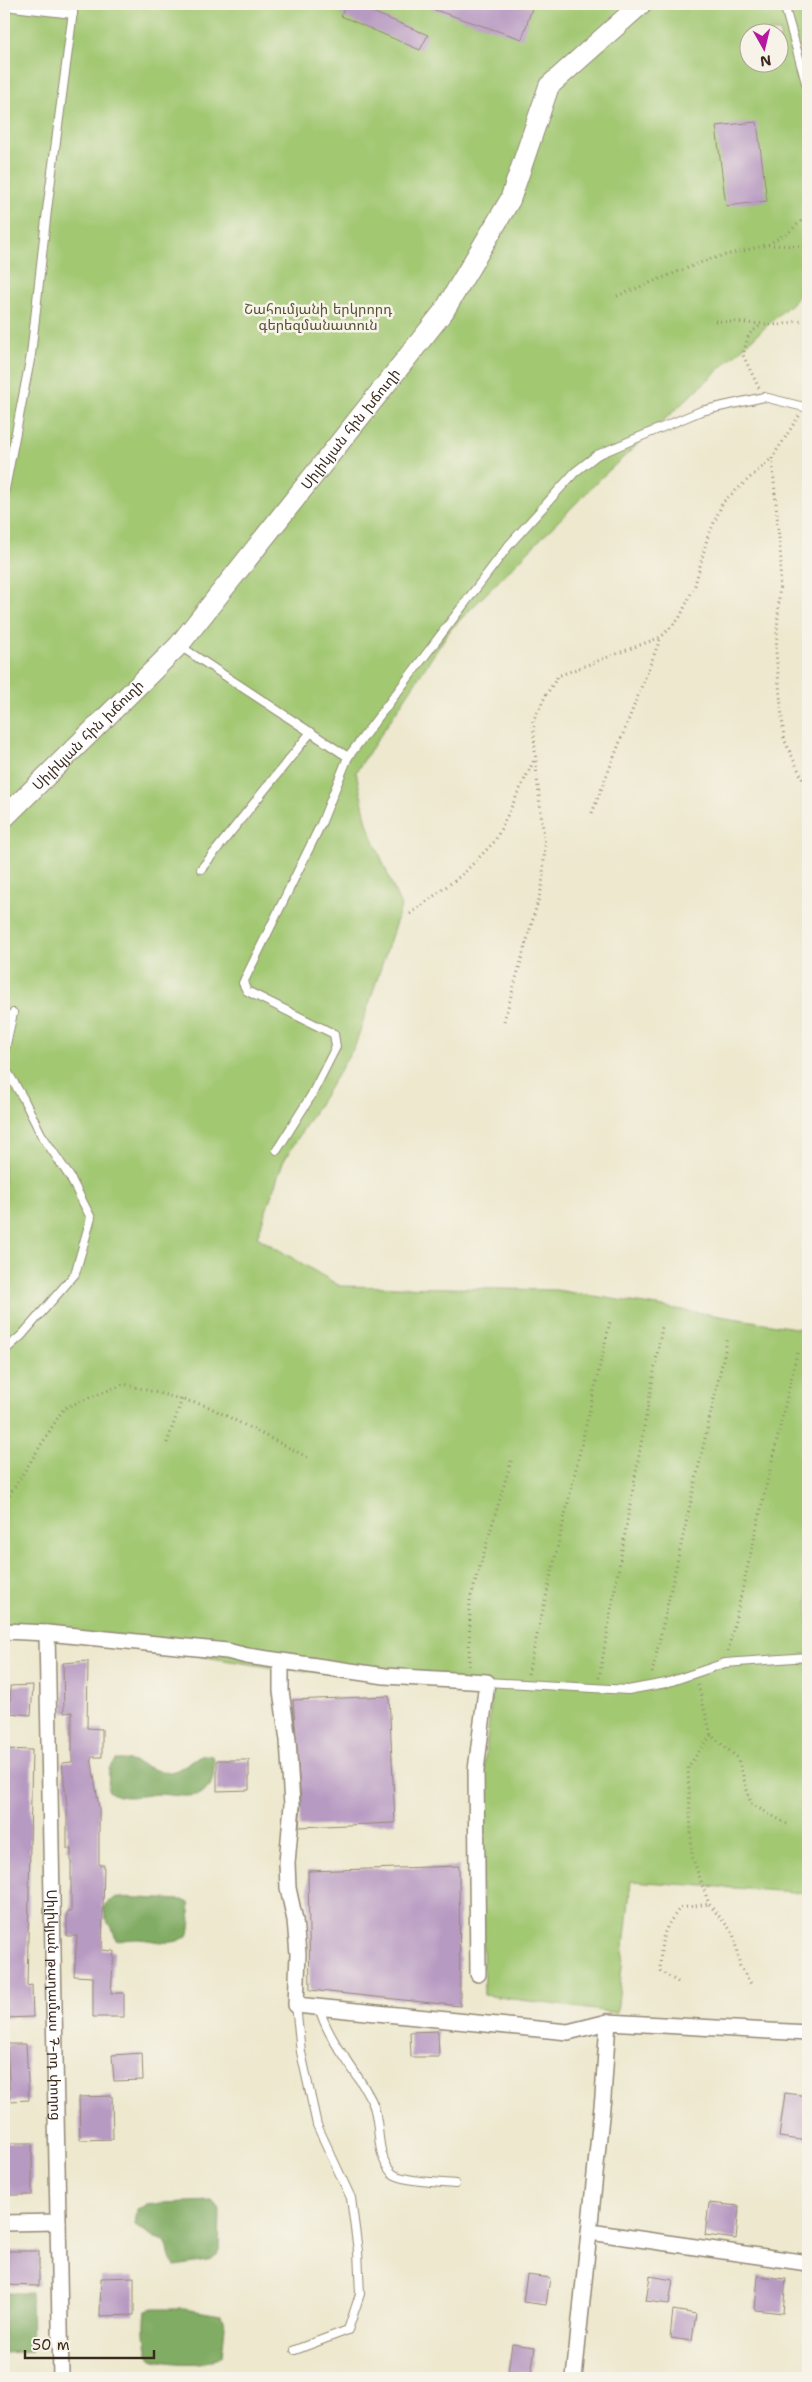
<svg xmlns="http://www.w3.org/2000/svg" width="812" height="2382" font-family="'Shantell Sans','Noto Sans Armenian',sans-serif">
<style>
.green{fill:#a2c872;stroke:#6e7948;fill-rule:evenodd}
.forest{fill:#81ac64;stroke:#5e6b41}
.building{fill:#b79ac2}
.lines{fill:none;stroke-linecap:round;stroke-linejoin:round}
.lane-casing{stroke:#948976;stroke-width:10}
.street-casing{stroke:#948976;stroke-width:18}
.secondary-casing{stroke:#948976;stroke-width:22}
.path{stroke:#948976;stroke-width:3;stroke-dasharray:1 4;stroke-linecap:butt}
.lane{stroke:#fff;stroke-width:8}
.street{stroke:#fff;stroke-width:15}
.secondary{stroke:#fff;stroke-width:20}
.labels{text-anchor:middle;stroke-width:5;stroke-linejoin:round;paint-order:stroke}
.park-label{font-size:14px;fill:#555233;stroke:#f7f3e8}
.street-label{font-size:14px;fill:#3b2a1e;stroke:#f7f3e8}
</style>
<rect width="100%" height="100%" fill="#f7f3e8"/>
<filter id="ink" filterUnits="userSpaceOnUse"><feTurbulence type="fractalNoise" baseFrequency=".02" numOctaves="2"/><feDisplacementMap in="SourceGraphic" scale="10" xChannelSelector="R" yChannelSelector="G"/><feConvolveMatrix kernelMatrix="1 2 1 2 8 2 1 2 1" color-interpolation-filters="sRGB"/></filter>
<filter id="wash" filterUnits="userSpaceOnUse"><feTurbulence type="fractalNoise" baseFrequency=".0096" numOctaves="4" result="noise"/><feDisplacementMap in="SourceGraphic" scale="20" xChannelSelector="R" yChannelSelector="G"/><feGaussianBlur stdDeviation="1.12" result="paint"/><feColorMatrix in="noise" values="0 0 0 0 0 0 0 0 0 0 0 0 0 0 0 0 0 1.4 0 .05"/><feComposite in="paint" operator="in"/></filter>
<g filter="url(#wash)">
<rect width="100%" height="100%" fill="#ede8ce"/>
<path class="green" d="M 4,4 L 808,4 L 808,288 L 603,476 L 450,630 L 356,772 L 367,823 L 401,907 L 355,1046 L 283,1162 L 257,1237 L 340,1286 L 556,1290 L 808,1330 L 808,1893 L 631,1881 L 617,2013 L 484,1995 L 480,1809 L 492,1690 L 268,1667 L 4,1625 ZM 750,32 L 780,32 L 780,62 L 750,62 Z"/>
<g class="forest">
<path d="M 207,1755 L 213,1756 C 215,1763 214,1769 213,1776 C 209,1805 175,1794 157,1794 C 143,1795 119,1802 108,1790 L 109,1769 L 116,1760 C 134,1758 147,1770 165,1772 C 181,1774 191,1756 207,1755 Z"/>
<path d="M 117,1897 L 183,1900 L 189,1903 L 191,1921 L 189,1934 C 174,1949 154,1939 136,1939 C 129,1939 122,1941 116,1940 L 112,1927 L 105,1920 L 104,1908 L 108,1902 Z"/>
<path d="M 212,2201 L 220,2210 L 219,2250 L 217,2255 L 207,2261 L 175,2266 C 167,2257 170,2249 165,2241 L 155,2238 L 135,2225 L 137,2209 L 147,2205 L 162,2203 Z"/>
<path d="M 4,2293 L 31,2293 L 32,2351 L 4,2353 Z"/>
<path d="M 154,2309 L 185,2309 L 221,2315 L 225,2326 L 222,2356 C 205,2367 171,2364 152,2359 C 144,2353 144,2321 146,2311 Z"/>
</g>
<g id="blocks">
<g class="building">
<path d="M 346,4 L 353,4 L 428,35 L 420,50 L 341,16 Z"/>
<path d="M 424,4 L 514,4 L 532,8 L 522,39 L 423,6 Z"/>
<path d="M 757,122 L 767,201 L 726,206 L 716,126 Z"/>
<path d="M 88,1661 L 87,1728 L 102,1729 L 102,1757 L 91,1757 L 99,1808 L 99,1865 L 104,1865 L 102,1950 L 114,1951 L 111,1993 L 124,1993 L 124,2017 L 93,2017 L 93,1977 L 74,1976 L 77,1936 L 67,1936 L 67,1912 L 71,1912 L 71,1849 L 67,1849 L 67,1805 L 62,1763 L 72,1762 L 72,1712 L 64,1713 L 63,1663 Z"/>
<path d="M 33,1685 L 31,1715 L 10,1713 L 10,1686 Z"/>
<path d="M 389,1696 L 395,1823 L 299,1827 L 301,1804 L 293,1700 Z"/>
<path d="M 6,1749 L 32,1750 L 27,1986 L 32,1985 L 33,2017 L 4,2018 Z"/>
<path d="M 217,1760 L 249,1760 L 249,1790 L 217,1791 Z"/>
<path d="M 459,1866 L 460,2006 L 310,1990 L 308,1871 Z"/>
<path d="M 438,2031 L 439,2057 L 411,2057 L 410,2032 Z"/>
<path d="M 7,2044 L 26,2044 L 29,2100 L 10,2101 Z"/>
<path d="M 142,2053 L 143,2080 L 114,2081 L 112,2055 Z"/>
<path d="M 785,2093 L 808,2096 L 808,2141 L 779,2137 Z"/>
<path d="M 112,2096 L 113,2139 L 80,2140 L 79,2097 Z"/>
<rect x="4" y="2143" width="28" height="52"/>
<path d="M 709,2203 L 739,2206 L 736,2239 L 705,2235 Z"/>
<path d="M 4,2251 L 39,2251 L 39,2286 L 4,2285 Z"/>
<path d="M 527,2275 L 550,2278 L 546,2305 L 523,2302 Z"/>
<path d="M 650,2276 L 673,2280 L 669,2304 L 646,2301 Z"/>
<path d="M 758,2276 L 786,2279 L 783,2313 L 755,2310 Z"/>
<path d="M 134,2277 L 134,2315 L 100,2316 L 101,2278 Z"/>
<path d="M 673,2310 L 696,2314 L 692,2341 L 670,2338 Z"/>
<path d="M 512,2344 L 535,2347 L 531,2374 L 508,2371 Z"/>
</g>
</g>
</g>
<g filter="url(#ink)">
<use href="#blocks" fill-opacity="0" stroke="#948976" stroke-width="1"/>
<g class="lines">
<g class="lane-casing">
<g id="lane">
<path d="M 784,4 L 808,90"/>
<path d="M 4,6 L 73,14"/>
<path d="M 4,494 L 31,355 L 47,210 L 74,4"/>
<path d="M 180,646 L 348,757"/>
<path d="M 201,869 L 311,732"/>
<path d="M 4,1053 L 13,1013"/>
<path d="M 4,1066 L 23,1098 L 41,1134 L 70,1177 L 91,1218 L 75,1274 L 22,1335 L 4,1351"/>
<path d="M 277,1150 L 311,1096 L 336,1047 L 334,1034 L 247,991 L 243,983 L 321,824 L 348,757 L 509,545 L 575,472 L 597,455 L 701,411 L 764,397 L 808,408"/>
<path d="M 487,1682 L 628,1690 L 666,1683 L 725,1663 L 808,1657"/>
<path d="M 319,2007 C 329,2044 358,2070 373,2104 C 381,2122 375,2156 392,2173 C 401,2182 441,2182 455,2184"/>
<path d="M 295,2350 L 348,2330 L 360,2294 L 358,2251 L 351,2198 L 317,2125 L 301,2052 L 296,2005"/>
</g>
</g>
<g class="street-casing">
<g id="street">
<path d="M 4,1631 L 47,1633 L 227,1651 L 247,1656 L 385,1676 L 487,1682 L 476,1770 L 478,1974"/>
<path id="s1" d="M 47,1633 L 61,2378"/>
<path d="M 281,1661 L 281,1691 L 288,1740 L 292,1805 L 287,1863 L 288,1888 L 295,1920 L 298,1954 L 296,2005 L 568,2032 L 608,2022 L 808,2033"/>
<path d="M 4,2223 L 58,2222"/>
<path d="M 590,2232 L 808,2263"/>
<path d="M 574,2378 L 603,2097 L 608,2022"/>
</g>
</g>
<g class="secondary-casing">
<g id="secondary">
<path id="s2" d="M 4,818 L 179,645 L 444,311 L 510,200 L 549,86 L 641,4"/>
</g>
</g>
<g class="path">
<path d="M 768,245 L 800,246 L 808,249"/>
<path d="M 617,296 L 710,259 L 767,245 L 789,232 L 808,215"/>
<path d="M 715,321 L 779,325 L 808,319"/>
<path d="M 759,388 L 743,355 L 749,334 L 761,325"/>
<path d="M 799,416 L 772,458 L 781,561 L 776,652 L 784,739 L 808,791"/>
<path d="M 592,813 L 661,637"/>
<path d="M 410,914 L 463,874 L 495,841 L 535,758"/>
<path d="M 504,1021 L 542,887 L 545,846 L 537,778 L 533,721 L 546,695 L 558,676 L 661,637 L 679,619 L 695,585 L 707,539 L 723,502 L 772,458"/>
<path d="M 167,1443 L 182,1399"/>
<path d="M 4,1504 L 64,1408 L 124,1384 L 207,1406 L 309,1458"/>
<path d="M 728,1651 L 798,1349"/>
<path d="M 469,1666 L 470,1600 L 512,1458"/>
<path d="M 652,1673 L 728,1337"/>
<path d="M 528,1674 L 610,1322"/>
<path d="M 599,1678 L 662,1327"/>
<path d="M 698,1685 L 711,1735 L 738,1758 L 751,1804 L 789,1825"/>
<path d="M 711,1735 L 688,1767 L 692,1856 L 709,1904 L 733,1933 L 740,1966 L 751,1984"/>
<path d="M 678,1982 L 660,1971 C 661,1940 661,1932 680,1908 L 709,1904"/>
</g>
<use href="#lane" class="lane"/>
<use href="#street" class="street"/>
<use href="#secondary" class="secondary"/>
</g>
</g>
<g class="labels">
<g class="park-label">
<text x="318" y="314">Շահումյանի երկրորդ<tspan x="318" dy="16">գերեզմանատուն</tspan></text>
</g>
<g class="street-label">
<text dy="5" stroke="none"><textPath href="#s2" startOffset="522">Սիլիկյան հին խճուղի</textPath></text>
<text dy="5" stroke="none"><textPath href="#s2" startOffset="118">Սիլիկյան հին խճուղի</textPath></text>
<text dy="5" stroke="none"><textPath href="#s1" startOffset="372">Սիլիկյան թաղամաս 7-րդ փողոց</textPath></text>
</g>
</g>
<rect width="812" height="2382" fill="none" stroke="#f7f3e8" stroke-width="20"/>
<g transform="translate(764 48) rotate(172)"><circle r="24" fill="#f7f3e8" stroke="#aca397"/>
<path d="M0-4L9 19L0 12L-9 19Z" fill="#b5179e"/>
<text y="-8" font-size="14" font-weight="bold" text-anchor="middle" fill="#3b2a1e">N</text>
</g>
<path d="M25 2350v8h129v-8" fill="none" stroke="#3b2a1e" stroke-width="2.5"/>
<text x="32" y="2350" font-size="15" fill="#3b2a1e" stroke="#f7f3e8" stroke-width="4" paint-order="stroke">50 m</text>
</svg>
